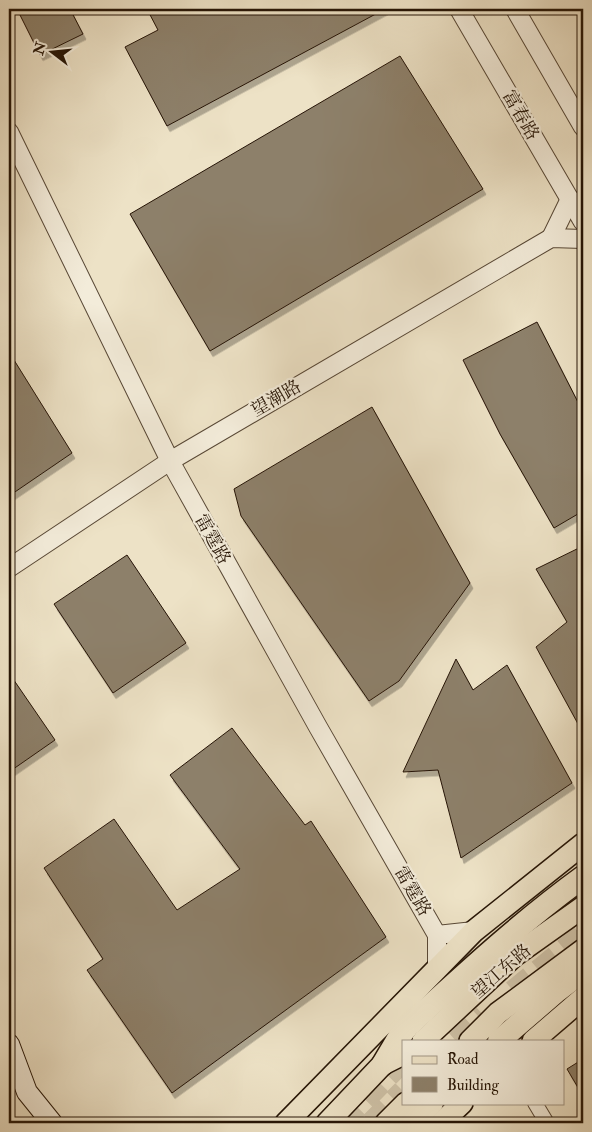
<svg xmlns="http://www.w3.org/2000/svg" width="592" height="1132" font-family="'IM FELL Double Pica','Noto Serif SC',serif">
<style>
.building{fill:#8d806a;stroke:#261506;filter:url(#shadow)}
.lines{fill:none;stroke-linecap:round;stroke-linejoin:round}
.trunk-tunnel{stroke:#cfc3a9;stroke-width:22;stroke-dasharray:22 11;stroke-linecap:butt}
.minor-casing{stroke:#584836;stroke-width:16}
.tertiary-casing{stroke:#584836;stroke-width:20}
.secondary-casing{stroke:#261506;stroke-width:22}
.primary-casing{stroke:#261506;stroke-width:24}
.trunk-casing{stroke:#261506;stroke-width:25}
.minor{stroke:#f3ecda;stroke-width:14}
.tertiary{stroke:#f3ecda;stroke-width:18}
.secondary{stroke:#f3ecda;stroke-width:20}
.primary{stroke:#ede2c6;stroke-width:21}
.trunk{stroke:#ede2c6;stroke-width:22}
.labels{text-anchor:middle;stroke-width:4.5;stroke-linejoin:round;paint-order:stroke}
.street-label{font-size:18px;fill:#261506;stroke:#f3ecda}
</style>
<defs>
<filter id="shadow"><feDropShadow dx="3" dy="5.5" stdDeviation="0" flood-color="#0004"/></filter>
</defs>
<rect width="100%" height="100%" fill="#ede2c6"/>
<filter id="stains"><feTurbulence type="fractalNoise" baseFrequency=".004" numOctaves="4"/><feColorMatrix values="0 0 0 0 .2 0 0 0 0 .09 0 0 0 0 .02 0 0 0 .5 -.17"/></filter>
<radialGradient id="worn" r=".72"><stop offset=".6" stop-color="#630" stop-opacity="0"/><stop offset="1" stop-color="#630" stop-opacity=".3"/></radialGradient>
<g class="building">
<path d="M 17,9 L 70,9 L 83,34 L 40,55 Z"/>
<path d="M 147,9 L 385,9 L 167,126 L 125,47 L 158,30 Z"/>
<path d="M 400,56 L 483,189 L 210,351 L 130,214 Z"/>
<path d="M 537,322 L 583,412 L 583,511 L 554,528 L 500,434 L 463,360 Z"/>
<path d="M 9,352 L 72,453 L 9,496 Z"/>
<path d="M 372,407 L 470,583 L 399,681 L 369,701 L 241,516 L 234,489 Z"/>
<path d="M 583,546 L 583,733 L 536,647 L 567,622 L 536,569 Z"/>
<path d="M 127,555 L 186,643 L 113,693 L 54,604 Z"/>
<path d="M 456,659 L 473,690 L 507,665 L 572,783 L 461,858 L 438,770 L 403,772 Z"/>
<path d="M 9,673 L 55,740 L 9,772 Z"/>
<path d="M 232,728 L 305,825 L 311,821 L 386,937 L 172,1093 L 87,970 L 103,959 L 44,868 L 114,819 L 177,910 L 240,869 L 170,775 Z"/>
<path d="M 583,1059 L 583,1096 L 567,1069 Z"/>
</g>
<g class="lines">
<g class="trunk-tunnel">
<path d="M 513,991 L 583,934"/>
<path d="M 456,1041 L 484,1016"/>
<path d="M 342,1123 L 403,1061"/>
<path d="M 371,1123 L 403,1091"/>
</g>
<g class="minor-casing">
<path id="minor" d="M 535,1103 L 547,1123"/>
</g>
<g class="tertiary-casing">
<g id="tertiary">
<path d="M 459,9 L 583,222"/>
<path d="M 515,9 L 583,127"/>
<path d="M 9,132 L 170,461 L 318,727 L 437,935 L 437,970"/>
<path d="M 551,238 L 570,199"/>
<path d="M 9,568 L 170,461 L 551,238 L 583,239"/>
<path d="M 437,935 L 474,931"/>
</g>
</g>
<g class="secondary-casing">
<path id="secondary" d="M 9,1044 L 27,1092 L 52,1123"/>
</g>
<g class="primary-casing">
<g id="primary">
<path d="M 423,1041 L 514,956 L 583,907"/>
<path d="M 470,1041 L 498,1013 L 583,950"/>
<path d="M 533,1041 L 583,998"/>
<path d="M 286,1123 L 474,931 L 583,844"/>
<path d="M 327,1123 L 383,1064 L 403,1054"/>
<path d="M 386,1123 L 406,1103"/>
<path d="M 441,1123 L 462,1103"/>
</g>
</g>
<g class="trunk-casing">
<g id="trunk">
<path d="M 499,1041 L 557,991 L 583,971"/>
<path d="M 383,1064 L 399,1037 L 408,1026 C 465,974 521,922 583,877"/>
<path d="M 411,1123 L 432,1103"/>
</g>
</g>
<use href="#minor" class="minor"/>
<use href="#tertiary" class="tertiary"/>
<use href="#secondary" class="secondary"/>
<use href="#primary" class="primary"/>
<use href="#trunk" class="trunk"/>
</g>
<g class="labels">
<g class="street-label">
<text transform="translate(521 115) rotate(60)" y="6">富春路</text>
<text transform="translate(276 398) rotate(-30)" y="6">望潮路</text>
<text transform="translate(213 539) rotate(61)" y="6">雷霆路</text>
<text transform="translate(413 891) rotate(60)" y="6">雷霆路</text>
<text transform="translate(501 971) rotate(-41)" y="6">望江东路</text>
</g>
</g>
<rect width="592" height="1132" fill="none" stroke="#ede2c6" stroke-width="30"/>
<rect x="10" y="10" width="572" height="1112" fill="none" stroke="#261506" stroke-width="2.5"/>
<rect x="15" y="15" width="562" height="1102" fill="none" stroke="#261506"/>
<rect x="402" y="1040" width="162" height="65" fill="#f3ecda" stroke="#a19685"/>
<rect x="412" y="1056" width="25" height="8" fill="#ede2c6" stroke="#a19685"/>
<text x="447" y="1064" font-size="15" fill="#261506">Road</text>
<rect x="412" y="1077" width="25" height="15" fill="#8d806a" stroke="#a19685"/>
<text x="447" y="1090" font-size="15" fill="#261506">Building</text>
<g transform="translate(52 52) rotate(286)" stroke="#f3ecda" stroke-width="4" paint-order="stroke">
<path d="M0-4L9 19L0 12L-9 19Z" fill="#261506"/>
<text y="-8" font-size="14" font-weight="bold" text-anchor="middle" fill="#261506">N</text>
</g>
<rect width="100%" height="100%" filter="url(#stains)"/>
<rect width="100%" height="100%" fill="url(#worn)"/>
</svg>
